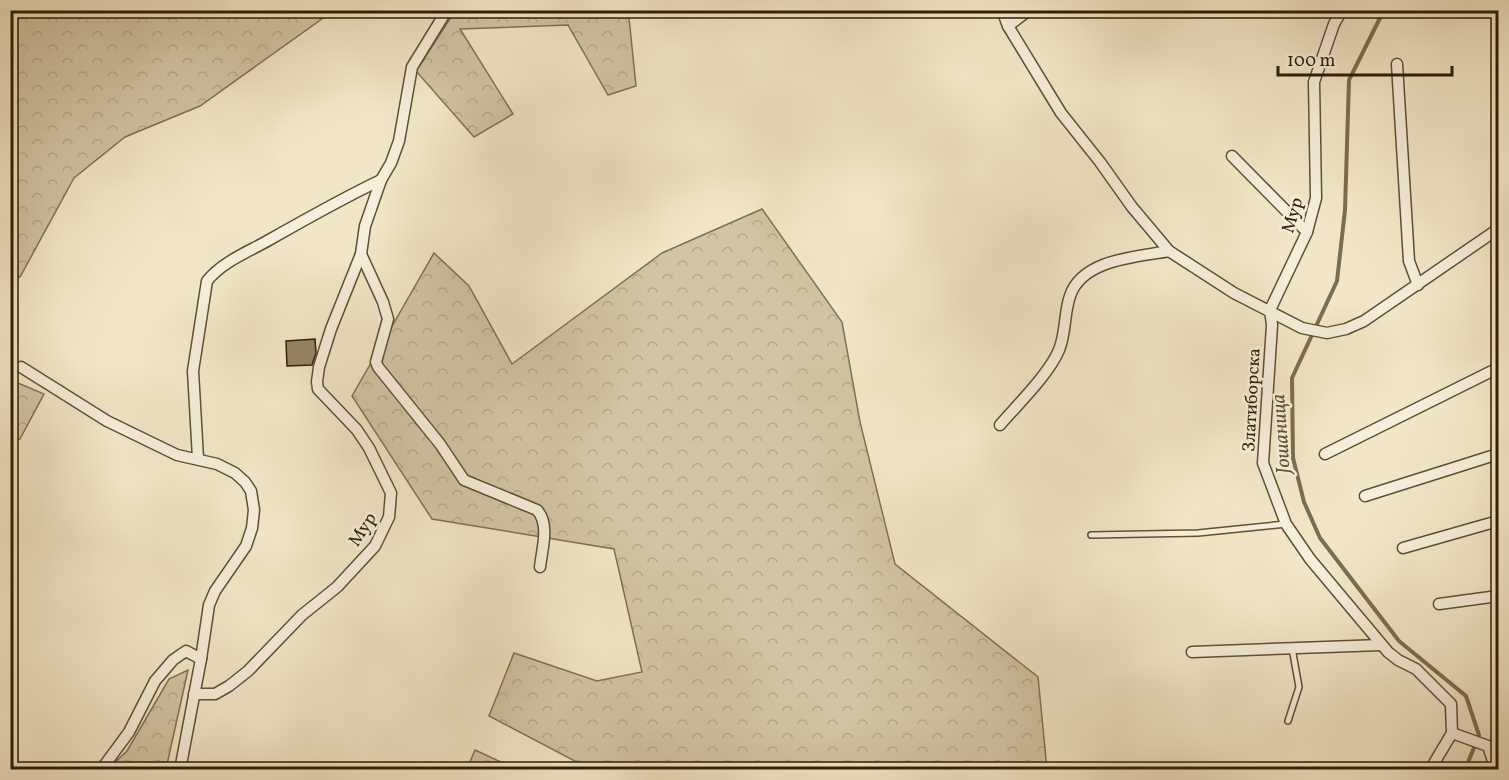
<svg xmlns="http://www.w3.org/2000/svg" width="1509" height="780" font-family="Vollkorn,serif">
<style>
.forest{fill:url(#forest-crowns);stroke:#827152;stroke-width:1.5}
.lines{fill:none;stroke-linecap:round;stroke-linejoin:round}
.stream{stroke:#7e6d4f;stroke-width:4}
.building{fill:#958667;stroke:#321d00;stroke-width:1.5}
.service-casing{stroke:#625032;stroke-width:8}
.minor-casing{stroke:#625032;stroke-width:13}
.service{stroke:#f6efdb;stroke-width:5}
.minor{stroke:#f6efdb;stroke-width:10}
.labels{text-anchor:middle;stroke-width:5;stroke-linejoin:round;paint-order:stroke}
.street-label{font-size:18px;fill:#321d00;stroke:#f6efdb}
.water-label{font-size:20px;font-style:italic;fill:#645234;stroke:#f6efdb}
</style>
<defs>
<pattern id="forest-crowns" width="20" height="18" patternUnits="userSpaceOnUse" patternTransform="scale(1.5)"><rect width="20" height="18" fill="#d1c5a5"/><path d="M2 6a3 3 0 1 1 6 0M12 15a3 3 0 1 1 6 0" fill="none" stroke="#b4a98c"/></pattern>
</defs>
<rect width="100%" height="100%" fill="#f1e7c7"/>
<filter id="stains"><feTurbulence type="fractalNoise" baseFrequency=".00333" numOctaves="4"/><feColorMatrix values="0 0 0 0 .2 0 0 0 0 .09 0 0 0 0 .02 0 0 0 .5 -.17"/></filter>
<radialGradient id="worn" r=".72"><stop offset=".6" stop-color="#630" stop-opacity="0"/><stop offset="1" stop-color="#630" stop-opacity=".3"/></radialGradient>
<g class="forest">
<path d="M 10,11 L 11,10 L 333,11 L 200,106 L 125,137 L 74,178 L 20,277 L 11,277 Z"/>
<path d="M 455,11 L 637,11 L 629,18 L 636,86 L 608,95 L 568,25 L 460,29 L 513,114 L 474,137 L 416,71 Z"/>
<path d="M 762,209 L 842,322 L 860,422 L 895,564 L 1038,677 L 1047,769 L 590,769 L 489,716 L 514,653 L 597,681 L 642,672 L 614,549 L 432,519 L 352,396 L 434,253 L 469,286 L 512,364 L 662,253 Z"/>
<path d="M 11,380 L 44,394 L 20,439 L 11,443 Z"/>
<path d="M 188,670 L 166,769 L 108,769 L 127,751 L 169,679 Z"/>
<path d="M 475,750 L 516,769 L 467,769 Z"/>
</g>
<g class="lines">
<path class="stream" d="M 1384,10 L 1349,80 L 1345,210 L 1337,281 L 1292,378 L 1293,458 L 1304,502 L 1320,538 L 1399,641 L 1466,696 L 1479,735 L 1465,770"/>
</g>
<path class="building" d="M 315,339 L 316,353 L 312,365 L 287,366 L 286,341 Z"/>
<g class="lines">
<g class="service-casing">
<g id="service">
<path d="M 969,10 L 970,14"/>
<path d="M 1091,535 L 1198,533 L 1286,524"/>
<path d="M 1288,721 L 1299,687 L 1292,648"/>
</g>
</g>
<g class="minor-casing">
<g id="minor">
<path d="M 1002,10 L 1008,26 L 1061,113 L 1100,162 L 1132,207 L 1169,251 L 1234,293 L 1302,328 L 1327,333 L 1346,329 L 1364,321 L 1498,229"/>
<path d="M 1008,26 L 1029,10"/>
<path d="M 1397,64 L 1409,261 L 1418,285"/>
<path d="M 1232,156 L 1307,232"/>
<path d="M 361,254 L 383,302 L 388,319 L 376,362 L 378,367 L 440,444 L 464,480 L 537,510 C 550,524 542,549 540,567"/>
<path d="M 1270,310 L 1272,325 L 1263,463 L 1286,524 L 1310,559 L 1388,652 L 1398,660 L 1416,669 L 1451,704 L 1452,733 L 1430,770"/>
<path d="M 1270,310 L 1307,232 L 1316,198 L 1314,82 L 1334,24 L 1342,10"/>
<path d="M 21,367 L 107,421 L 177,455 L 217,464 L 235,473 L 245,482 L 251,491 L 254,510 L 252,528 L 246,546 L 215,591 L 209,605 L 201,659 L 180,770"/>
<path d="M 1000,425 C 1017,405 1049,374 1059,350 C 1066,333 1064,313 1070,296 C 1082,259 1137,257 1169,251"/>
<path d="M 1325,454 L 1498,368"/>
<path d="M 198,458 L 193,371 L 207,281 C 222,262 248,252 269,240 C 306,219 343,198 381,180"/>
<path d="M 1365,496 L 1498,454"/>
<path d="M 1403,548 L 1498,521"/>
<path d="M 1439,604 L 1498,596"/>
<path d="M 1192,652 L 1381,645"/>
<path d="M 194,694 L 215,694 L 229,686 L 248,671 L 302,615 L 337,587 L 375,546 L 389,517 L 391,493 L 369,448 L 357,430 L 318,389 L 317,382 L 319,367 L 331,329 L 361,254 L 365,226 L 381,180 L 391,163 L 399,141 L 412,67 L 447,10"/>
<path d="M 1452,733 L 1488,746 L 1496,770"/>
<path d="M 101,770 L 129,732 L 155,681 L 173,660 L 186,651 L 201,659"/>
</g>
</g>
<use href="#service" class="service"/>
<use href="#minor" class="minor"/>
</g>
<g class="labels">
<g class="street-label">
<text transform="translate(1292 215) rotate(-74)" y="6">Мур</text>
<text transform="translate(1251 400) rotate(-87)" y="6">Златиборска</text>
<text transform="translate(362 529) rotate(-58)" y="6">Мур</text>
</g>
<g class="water-label">
<text transform="translate(1280 434) rotate(-94)" y="7">Јошаница</text>
</g>
</g>
<rect width="1509" height="780" fill="none" stroke="#f1e7c7" stroke-width="36"/>
<rect x="12" y="12" width="1485" height="756" fill="none" stroke="#321d00" stroke-width="3"/>
<rect x="18" y="18" width="1473" height="744" fill="none" stroke="#321d00" stroke-width="1.5"/>
<path d="M1278 66v9h174v-9" fill="none" stroke="#321d00" stroke-width="3"/>
<text x="1287" y="66" font-size="18" fill="#321d00" stroke="#f6efdb" stroke-width="4.5" paint-order="stroke">100 m</text>
<rect width="100%" height="100%" filter="url(#stains)"/>
<rect width="100%" height="100%" fill="url(#worn)"/>
</svg>
